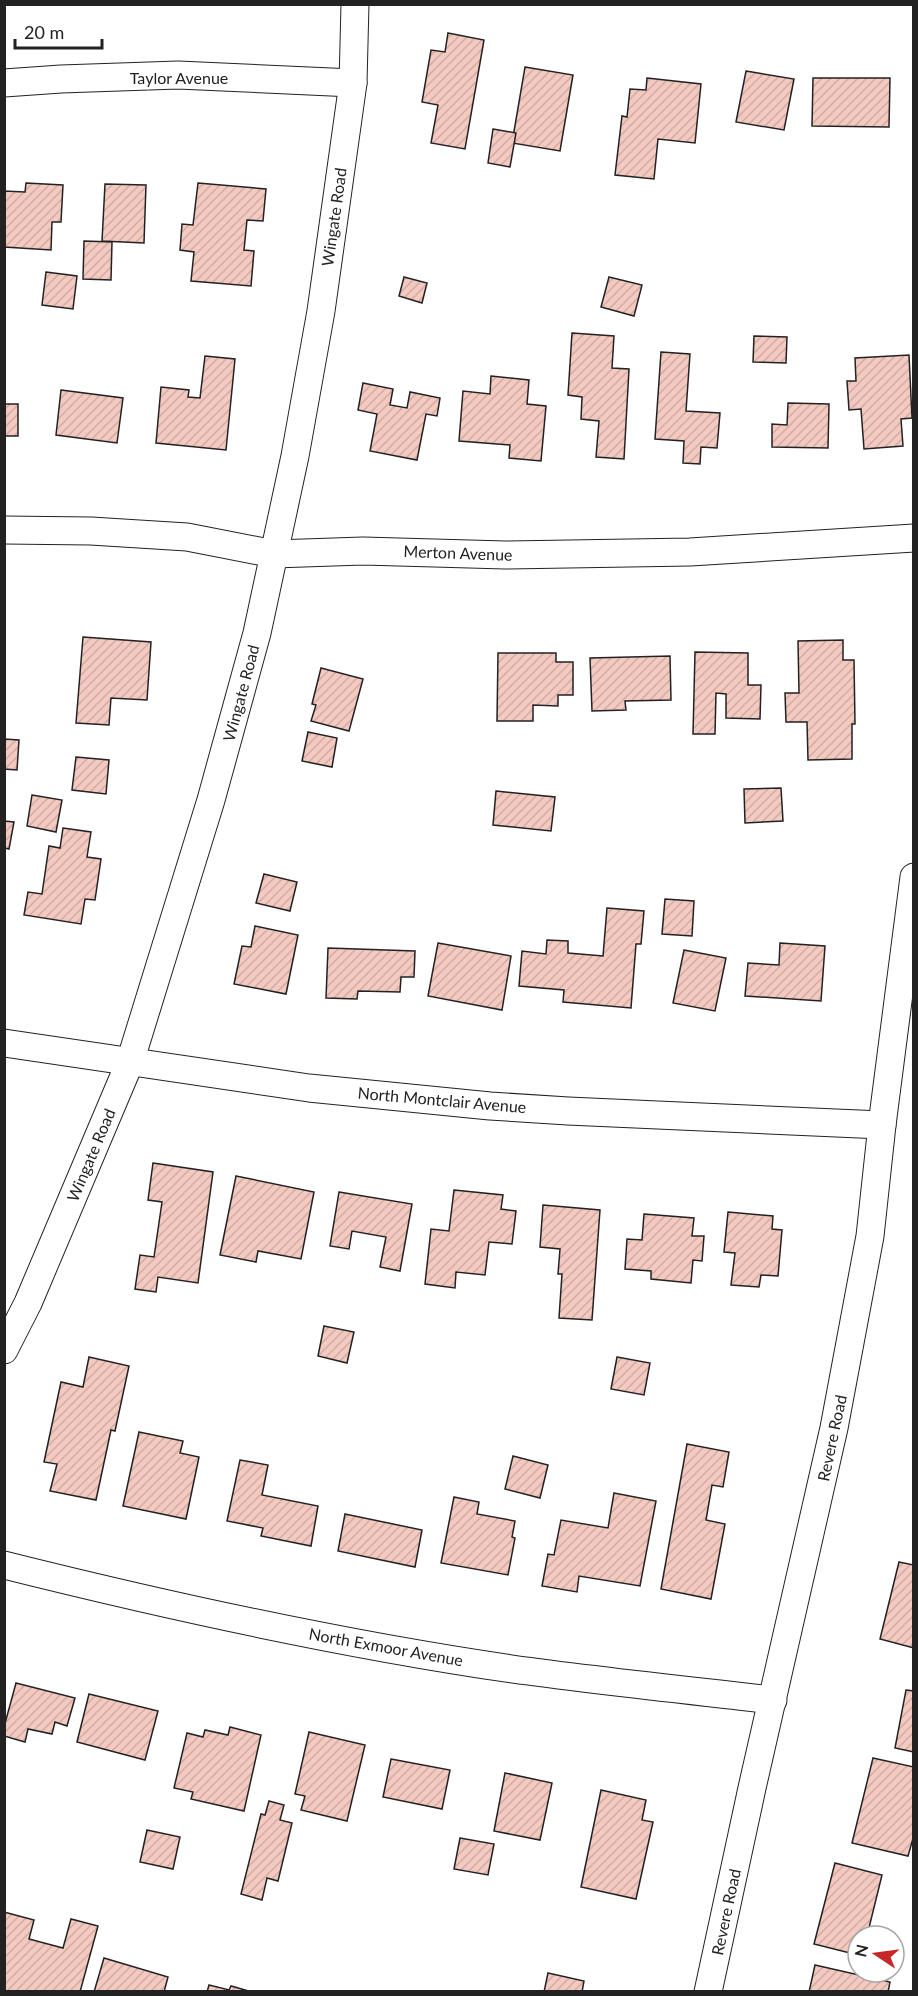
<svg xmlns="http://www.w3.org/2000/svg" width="918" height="1996" font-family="Lato,sans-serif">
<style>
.building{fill:url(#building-hatch);stroke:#222;stroke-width:1.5}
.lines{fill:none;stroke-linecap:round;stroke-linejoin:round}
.street-casing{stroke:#222;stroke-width:29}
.street{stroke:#fff;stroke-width:27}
.labels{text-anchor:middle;stroke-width:4.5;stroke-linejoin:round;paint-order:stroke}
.street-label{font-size:16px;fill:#222;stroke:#fff}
</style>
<defs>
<pattern id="building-hatch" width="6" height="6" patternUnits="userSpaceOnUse" patternTransform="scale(1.5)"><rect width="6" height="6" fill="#f3c9c0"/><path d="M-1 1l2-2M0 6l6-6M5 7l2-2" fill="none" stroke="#d0aca5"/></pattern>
</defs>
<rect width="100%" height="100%" fill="#fff"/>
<g class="building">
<path d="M 448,33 L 484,40 L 465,149 L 431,143 L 438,105 L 422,102 L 431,50 L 445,52 Z"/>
<path d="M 525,67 L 573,75 L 560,151 L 512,143 Z"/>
<path d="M 746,71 L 794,79 L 784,130 L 736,122 Z"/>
<path d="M 647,78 L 701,84 L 695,143 L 658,139 L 654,179 L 615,175 L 622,116 L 627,117 L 630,89 L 646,90 Z"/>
<path d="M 813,78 L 890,78 L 889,127 L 812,126 Z"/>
<path d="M 493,129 L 516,133 L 510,167 L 488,163 Z"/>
<path d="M 26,183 L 63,185 L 61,222 L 52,222 L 51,250 L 4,247 L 4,191 L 25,192 Z"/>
<path d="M 198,183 L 266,189 L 263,221 L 247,220 L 244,250 L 254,251 L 251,286 L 191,281 L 194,252 L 180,250 L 182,224 L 193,225 Z"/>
<path d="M 105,184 L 146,185 L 144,243 L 102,241 Z"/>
<path d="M 84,241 L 112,242 L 111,280 L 83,279 Z"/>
<path d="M 46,272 L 77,276 L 73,309 L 42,305 Z"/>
<path d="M 404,277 L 427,283 L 422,303 L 399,296 Z"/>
<path d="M 609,277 L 642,285 L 634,316 L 601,307 Z"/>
<path d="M 572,333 L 614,336 L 612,368 L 629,369 L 624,459 L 596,457 L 599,421 L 581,419 L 582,397 L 568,395 Z"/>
<path d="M 754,336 L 787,337 L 786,363 L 753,362 Z"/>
<path d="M 661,352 L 690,354 L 686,411 L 720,413 L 717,448 L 701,447 L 700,464 L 683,463 L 684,441 L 655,439 Z"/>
<path d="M 909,355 L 912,418 L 901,419 L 903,446 L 864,449 L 861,409 L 849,410 L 847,381 L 856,381 L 855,358 Z"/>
<path d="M 205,356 L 235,359 L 226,450 L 156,443 L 161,387 L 189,390 L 188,397 L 200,398 Z"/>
<path d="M 491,376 L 529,380 L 527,404 L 546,406 L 541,461 L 509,458 L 510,445 L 459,441 L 463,391 L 490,394 Z"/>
<path d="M 363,383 L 393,389 L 390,405 L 407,408 L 410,392 L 440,398 L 437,416 L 426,414 L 417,460 L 370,451 L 377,414 L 358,410 Z"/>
<path d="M 61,390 L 123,398 L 117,443 L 56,435 Z"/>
<path d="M 788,403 L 829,404 L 828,448 L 772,447 L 772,424 L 787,425 Z"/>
<rect x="4" y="404" width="14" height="32"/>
<path d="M 83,637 L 151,642 L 147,700 L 111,698 L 109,725 L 76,723 Z"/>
<path d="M 843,640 L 843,660 L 854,660 L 855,724 L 852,724 L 852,759 L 808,760 L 807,722 L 786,722 L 785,693 L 799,693 L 798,641 Z"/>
<path d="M 695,652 L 748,653 L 748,685 L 761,685 L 760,719 L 726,718 L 726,694 L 716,693 L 715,734 L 693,734 Z"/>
<path d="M 498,653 L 556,653 L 556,662 L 573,662 L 573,695 L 558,695 L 558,706 L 533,705 L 533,721 L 497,721 Z"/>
<path d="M 670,656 L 671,700 L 625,701 L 626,710 L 592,711 L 590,658 Z"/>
<path d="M 321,668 L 363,679 L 349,731 L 311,721 L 316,705 L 312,704 Z"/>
<path d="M 308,732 L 337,738 L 332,767 L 302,761 Z"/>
<path d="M 4,739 L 19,740 L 17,770 L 4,769 Z"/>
<path d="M 76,757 L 109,760 L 106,794 L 72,790 Z"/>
<path d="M 781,788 L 783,821 L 745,823 L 744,789 Z"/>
<path d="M 496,791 L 555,797 L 551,831 L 493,825 Z"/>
<path d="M 32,795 L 62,800 L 56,832 L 27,826 Z"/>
<path d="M 4,821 L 14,822 L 9,849 L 4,848 Z"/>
<path d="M 63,828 L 91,832 L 87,857 L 101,859 L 95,900 L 85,899 L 81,924 L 24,915 L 28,892 L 42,894 L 49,846 L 60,848 Z"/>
<path d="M 264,874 L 297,882 L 290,911 L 256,903 Z"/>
<path d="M 665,899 L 694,901 L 692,936 L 662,934 Z"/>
<path d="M 607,908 L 644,911 L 641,944 L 636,944 L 631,1008 L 563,1002 L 564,990 L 519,986 L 522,951 L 546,954 L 547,940 L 568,941 L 568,953 L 603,956 Z"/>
<path d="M 255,926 L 298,935 L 286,994 L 234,984 L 242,946 L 251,947 Z"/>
<path d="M 438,943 L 511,956 L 502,1010 L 428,996 Z"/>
<path d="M 780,943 L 825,946 L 821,1001 L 745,996 L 748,963 L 779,965 Z"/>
<path d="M 328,948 L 415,951 L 414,977 L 401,977 L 400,992 L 358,991 L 357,999 L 326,998 Z"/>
<path d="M 684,950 L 726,958 L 715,1011 L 673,1003 Z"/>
<path d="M 153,1163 L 213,1172 L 198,1283 L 158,1277 L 156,1292 L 135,1289 L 140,1255 L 154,1257 L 162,1202 L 148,1200 Z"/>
<path d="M 236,1176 L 314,1192 L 301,1259 L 258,1251 L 256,1262 L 220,1255 Z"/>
<path d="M 454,1190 L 503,1195 L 501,1209 L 516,1211 L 512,1244 L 489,1242 L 485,1275 L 456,1272 L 455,1288 L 425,1284 L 431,1229 L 449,1231 Z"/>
<path d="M 339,1192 L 412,1204 L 400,1271 L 380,1267 L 386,1237 L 352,1231 L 349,1249 L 330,1246 Z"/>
<path d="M 543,1205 L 600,1210 L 592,1320 L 559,1318 L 562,1274 L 558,1274 L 560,1249 L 540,1247 Z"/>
<path d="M 728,1212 L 773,1216 L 772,1229 L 782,1230 L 778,1276 L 761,1275 L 759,1287 L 731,1285 L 735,1253 L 724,1252 Z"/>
<path d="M 644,1214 L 694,1218 L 692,1236 L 704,1236 L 702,1261 L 693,1260 L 691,1283 L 651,1279 L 651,1271 L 625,1269 L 627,1239 L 642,1240 Z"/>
<path d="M 324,1326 L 354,1332 L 347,1363 L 318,1356 Z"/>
<path d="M 89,1357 L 129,1366 L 115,1431 L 111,1430 L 96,1500 L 50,1491 L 57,1464 L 44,1462 L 61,1382 L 83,1387 Z"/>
<path d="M 617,1357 L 650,1363 L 644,1395 L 611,1389 Z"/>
<path d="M 139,1432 L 183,1441 L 180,1453 L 199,1457 L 186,1519 L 123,1506 Z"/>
<path d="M 687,1444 L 729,1452 L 723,1487 L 712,1485 L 706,1520 L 725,1524 L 711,1599 L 661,1589 Z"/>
<path d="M 513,1456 L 548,1465 L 540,1498 L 505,1489 Z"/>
<path d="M 240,1460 L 268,1465 L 262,1495 L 318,1506 L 311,1546 L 261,1536 L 263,1528 L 227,1521 Z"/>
<path d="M 614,1493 L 656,1501 L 640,1586 L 579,1576 L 577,1592 L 542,1586 L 548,1554 L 554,1555 L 561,1520 L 608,1528 Z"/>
<path d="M 454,1497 L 479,1502 L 477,1514 L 515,1521 L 512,1537 L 515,1538 L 508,1575 L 441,1563 Z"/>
<path d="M 345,1514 L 422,1530 L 415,1567 L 338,1551 Z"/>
<path d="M 899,1562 L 914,1565 L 914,1648 L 880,1639 Z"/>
<path d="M 16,1683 L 75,1698 L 67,1726 L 55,1722 L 52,1734 L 28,1729 L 25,1742 L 4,1736 L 4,1727 Z"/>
<path d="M 906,1690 L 914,1691 L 914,1752 L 895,1748 Z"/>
<path d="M 89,1694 L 158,1711 L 145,1760 L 77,1742 Z"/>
<path d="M 230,1727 L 261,1735 L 244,1811 L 191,1799 L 193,1792 L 174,1788 L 187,1733 L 203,1737 L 205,1730 L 228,1735 Z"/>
<path d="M 309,1732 L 365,1745 L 347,1821 L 301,1810 L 305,1796 L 295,1794 Z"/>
<path d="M 873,1758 L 914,1767 L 914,1835 L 908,1856 L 852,1843 Z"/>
<path d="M 391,1759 L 450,1770 L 442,1809 L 383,1797 Z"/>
<path d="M 505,1773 L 552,1783 L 540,1840 L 494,1831 Z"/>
<path d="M 601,1790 L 646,1800 L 642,1820 L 653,1822 L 636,1899 L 581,1887 Z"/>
<path d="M 269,1801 L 284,1805 L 280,1820 L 292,1823 L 278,1881 L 267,1878 L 262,1900 L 241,1894 L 261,1814 L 265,1815 Z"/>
<path d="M 147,1830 L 180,1837 L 173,1869 L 140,1862 Z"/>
<path d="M 460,1838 L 494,1844 L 488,1875 L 454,1869 Z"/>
<path d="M 835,1863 L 882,1875 L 867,1936 L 858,1936 L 858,1955 L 814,1944 Z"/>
<path d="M 4,1912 L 34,1920 L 29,1939 L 63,1948 L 71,1919 L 98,1926 L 80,1992 L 4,1991 Z"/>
<path d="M 104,1958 L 168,1977 L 164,1992 L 94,1992 Z"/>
<path d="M 815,1965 L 890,1982 L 888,1992 L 809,1992 Z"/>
<path d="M 548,1973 L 584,1981 L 582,1992 L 544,1992 Z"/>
<path d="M 209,1985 L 229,1990 L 231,1986 L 252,1992 L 207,1992 Z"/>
</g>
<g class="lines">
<g class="street-casing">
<g id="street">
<path d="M 4,83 L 61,79 L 178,75 L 353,83"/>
<path d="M 4,530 L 91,531 L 187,537 L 274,554 L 363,551 L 505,555 L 690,552 L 914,538"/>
<path d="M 4,1043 L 309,1088 L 490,1106 L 568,1111 L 882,1125"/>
<path d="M 4,1350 L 28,1303 L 130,1062 L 211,800 L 257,633 L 295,456 L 321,311 L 353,83 L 355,4"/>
<path d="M 4,1565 C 172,1607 341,1644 512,1669 C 599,1681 686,1690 773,1700"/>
<path d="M 708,1992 L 752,1788 L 834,1428 L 870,1236 L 882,1125 L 914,877"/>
</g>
</g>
<use href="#street" class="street"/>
</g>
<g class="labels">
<g class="street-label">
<text x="179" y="84">Taylor Avenue</text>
<text transform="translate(334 217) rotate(-82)" y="6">Wingate Road</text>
<text transform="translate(458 553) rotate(2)" y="6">Merton Avenue</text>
<text transform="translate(241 693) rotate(-75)" y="6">Wingate Road</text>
<text transform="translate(442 1100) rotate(5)" y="6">North Montclair Avenue</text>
<text transform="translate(91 1155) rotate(-67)" y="6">Wingate Road</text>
<text transform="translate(832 1438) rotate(-78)" y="6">Revere Road</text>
<text transform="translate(386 1647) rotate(10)" y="6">North Exmoor Avenue</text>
<text transform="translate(726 1912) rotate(-78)" y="6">Revere Road</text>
</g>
</g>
<rect width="918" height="1996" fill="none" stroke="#222222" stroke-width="12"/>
<g transform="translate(876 1954) rotate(283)"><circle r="28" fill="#ffffff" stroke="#a7a7a7" stroke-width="1.5"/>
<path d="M0-4.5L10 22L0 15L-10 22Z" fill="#c62828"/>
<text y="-9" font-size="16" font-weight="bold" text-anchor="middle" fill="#222222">N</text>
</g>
<path d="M15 39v9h87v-9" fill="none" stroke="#222222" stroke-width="3"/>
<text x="24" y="39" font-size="18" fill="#222222" stroke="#ffffff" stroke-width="4.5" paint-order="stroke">20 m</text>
</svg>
